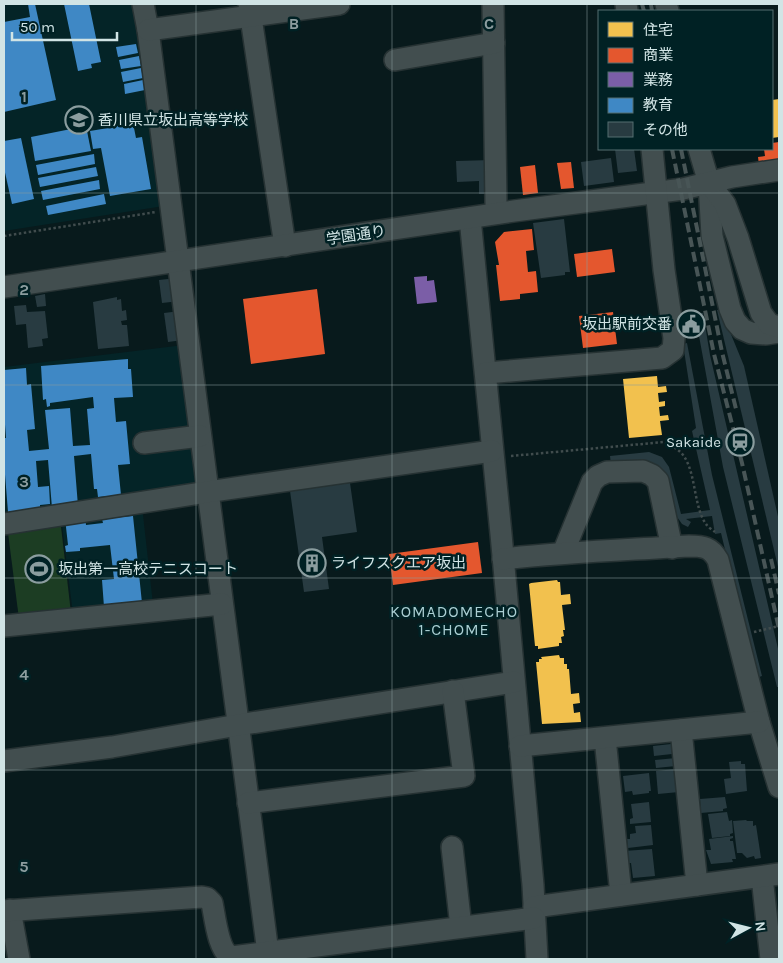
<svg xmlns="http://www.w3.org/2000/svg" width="783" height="963" font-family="Karla,'Noto Sans JP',sans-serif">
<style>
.built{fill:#042427}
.green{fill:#1c3d23}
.homes{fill:#f2c14e}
.shops{fill:#e4572e}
.offices{fill:#7b5ea7}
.schools{fill:#3f88c5}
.building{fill:#283b41}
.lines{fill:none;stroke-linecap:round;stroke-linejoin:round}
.minor-casing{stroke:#263233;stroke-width:24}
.path{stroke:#404c4d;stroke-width:2.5;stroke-dasharray:2.5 2.5;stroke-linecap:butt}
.minor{stroke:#424e4f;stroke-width:21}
.rail{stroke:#485556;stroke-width:4;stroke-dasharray:10 5;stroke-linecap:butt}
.grid{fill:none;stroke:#8b9d9f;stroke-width:1;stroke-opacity:0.55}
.labels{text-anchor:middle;stroke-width:5;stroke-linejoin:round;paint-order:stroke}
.poi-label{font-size:15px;fill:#d1e4e5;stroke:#002124;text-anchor:start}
.street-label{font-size:15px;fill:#d1e4e5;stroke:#002124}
.neighbourhood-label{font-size:16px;letter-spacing:1px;fill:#abcfd3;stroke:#002124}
.grid-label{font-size:16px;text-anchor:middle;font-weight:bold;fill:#8b9d9f;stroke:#002124;stroke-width:5;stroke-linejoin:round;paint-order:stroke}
</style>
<rect width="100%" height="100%" fill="#081a1c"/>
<g class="built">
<path d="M 4,4 L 136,4 L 164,206 L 4,231 Z"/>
<path d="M 184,345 L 202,484 L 4,522 L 4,367 Z"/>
<path d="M 142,506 L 153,604 L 73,614 L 61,517 Z"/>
</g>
<path class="green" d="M 60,518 L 71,613 L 19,619 L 7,525 Z"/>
<g class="homes">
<path d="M 779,99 L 779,137 L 772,138 L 772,100 Z"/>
<path d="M 657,376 L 658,387 L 666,386 L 667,392 L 658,393 L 659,402 L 665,401 L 665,406 L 659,407 L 660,416 L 668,415 L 669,420 L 660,421 L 662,435 L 629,438 L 623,379 Z"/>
<path d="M 557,580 L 558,582 L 560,582 L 561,595 L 570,594 L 571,604 L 562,605 L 565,630 L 563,630 L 564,636 L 561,637 L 562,643 L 559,643 L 559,646 L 538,649 L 538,646 L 535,646 L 529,584 L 531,583 Z"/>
<path d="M 559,655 L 560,658 L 564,658 L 564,664 L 567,664 L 567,669 L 569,669 L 571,694 L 579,693 L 580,703 L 573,704 L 574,713 L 580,712 L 581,722 L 542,724 L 536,662 L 539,662 L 539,659 L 542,659 L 541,657 Z"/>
</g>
<g class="shops">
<path d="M 779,142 L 779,162 L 759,165 L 758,157 L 765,156 L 764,149 L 772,149 L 772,143 Z"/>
<path d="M 571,162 L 574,188 L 561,189 L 557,163 Z"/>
<path d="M 535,165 L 538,193 L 523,195 L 520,167 Z"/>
<path d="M 532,229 L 534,250 L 526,251 L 528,272 L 536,271 L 538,292 L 520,294 L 520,299 L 500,301 L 496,265 L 499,265 L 495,242 L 504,232 Z"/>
<path d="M 612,249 L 615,272 L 577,277 L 574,254 Z"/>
<path d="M 317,289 L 325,354 L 251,364 L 243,299 Z"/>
<path d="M 613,312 L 617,344 L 583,348 L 579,316 Z"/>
<path d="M 478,542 L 482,573 L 393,585 L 389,554 Z"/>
</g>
<path class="offices" d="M 427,276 L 427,281 L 434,280 L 437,302 L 417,304 L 414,277 Z"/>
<g class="schools">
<path d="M 28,4 L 35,4 L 56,100 L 4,112 L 4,22 L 30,17 Z"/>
<path d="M 64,4 L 89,4 L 101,62 L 91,64 L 92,68 L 78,71 Z"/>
<path d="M 136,44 L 138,53 L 118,57 L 116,47 Z"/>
<path d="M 139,56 L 141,66 L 121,69 L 119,60 Z"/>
<path d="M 141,68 L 143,78 L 123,82 L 121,72 Z"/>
<path d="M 143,80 L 145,90 L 125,94 L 124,84 Z"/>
<path d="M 114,118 L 122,119 L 125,124 L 133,123 L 136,138 L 142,137 L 151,189 L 110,196 L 101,148 L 93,149 L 90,131 L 108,128 L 109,122 Z"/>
<path d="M 86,126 L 91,151 L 35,161 L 31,137 Z"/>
<path d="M 21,138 L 34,199 L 12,204 L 4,168 L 4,141 Z"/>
<path d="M 94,154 L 95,164 L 38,175 L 36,165 Z"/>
<path d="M 96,167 L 98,176 L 40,187 L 38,178 Z"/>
<path d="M 99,180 L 100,189 L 43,200 L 41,191 Z"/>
<path d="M 104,194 L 106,204 L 48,215 L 46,206 Z"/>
<path d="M 128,359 L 128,369 L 131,369 L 133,397 L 114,398 L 116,422 L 126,421 L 130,464 L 118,465 L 121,495 L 98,497 L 97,489 L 94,489 L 91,454 L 74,456 L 78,506 L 52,508 L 48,460 L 36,461 L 38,487 L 49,486 L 50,504 L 40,505 L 40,509 L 8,512 L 4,462 L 4,438 L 6,438 L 4,411 L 4,370 L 26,368 L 27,385 L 31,384 L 35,429 L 27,430 L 29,451 L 49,449 L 45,410 L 70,408 L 73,446 L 90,445 L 87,409 L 94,408 L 93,397 L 50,403 L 50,406 L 47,407 L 46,399 L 43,400 L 41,366 Z"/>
<path d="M 85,516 L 86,525 L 103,523 L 102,519 L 133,516 L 142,603 L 104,607 L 102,580 L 114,579 L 110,545 L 80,548 L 80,551 L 66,552 L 65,546 L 68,545 L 65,518 Z"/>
</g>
<g class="building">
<path d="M 615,149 L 634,149 L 637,171 L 618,173 Z"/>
<path d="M 611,158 L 614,182 L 584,186 L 581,162 Z"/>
<path d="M 492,160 L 493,194 L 479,194 L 479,181 L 457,182 L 456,161 Z"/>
<path d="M 564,219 L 570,272 L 565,272 L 565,275 L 541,278 L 533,223 Z"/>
<path d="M 177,278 L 180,301 L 162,303 L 159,280 Z"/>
<path d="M 45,294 L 46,306 L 37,307 L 35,296 Z"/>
<path d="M 117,297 L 117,300 L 121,299 L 122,311 L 126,310 L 127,320 L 121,321 L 122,325 L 127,325 L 129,346 L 98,349 L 93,302 Z"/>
<path d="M 26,305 L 27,312 L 45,311 L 48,338 L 42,339 L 43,346 L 28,348 L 26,324 L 16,325 L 14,306 Z"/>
<path d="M 717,310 L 721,310 L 744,366 L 779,521 L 779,571 Z"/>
<path d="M 180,311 L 183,340 L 168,342 L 164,313 Z"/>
<path d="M 703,313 L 710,355 L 779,653 L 779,687 L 777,687 L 723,467 L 695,314 Z"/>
<path d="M 687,343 L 712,475 L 762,676 L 756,678 L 721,533 L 715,534 L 712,516 L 686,519 L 691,522 L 688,527 L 682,524 L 675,514 L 655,465 L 647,461 L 611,465 L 610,456 L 649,452 L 662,457 L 669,467 L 681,514 L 710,510 L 692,431 L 696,428 L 683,344 Z"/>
<path d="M 350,483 L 357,532 L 322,537 L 329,589 L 304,592 L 290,491 Z"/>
<path d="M 671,744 L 672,754 L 654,756 L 653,746 Z"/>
<path d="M 676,758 L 676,766 L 656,768 L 655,760 Z"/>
<path d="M 741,761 L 741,764 L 745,764 L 747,791 L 726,794 L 724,779 L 731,778 L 729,762 Z"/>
<path d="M 675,769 L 679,792 L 658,794 L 656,771 Z"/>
<path d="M 649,773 L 651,791 L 649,791 L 649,793 L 633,795 L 632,791 L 625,792 L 623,776 Z"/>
<path d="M 725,797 L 727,808 L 723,809 L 723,811 L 701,813 L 700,799 Z"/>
<path d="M 649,802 L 651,822 L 630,824 L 630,819 L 633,818 L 631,804 Z"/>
<path d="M 727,812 L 729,821 L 732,820 L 733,833 L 730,834 L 730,836 L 712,838 L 708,814 Z"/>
<path d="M 746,820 L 747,821 L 753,821 L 753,826 L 756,825 L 761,858 L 755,859 L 754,856 L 747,858 L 742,853 L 737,853 L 733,821 Z"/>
<path d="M 651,825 L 653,845 L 628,848 L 627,839 L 630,839 L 630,834 L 636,833 L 635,826 Z"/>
<path d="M 733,836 L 733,838 L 730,839 L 730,841 L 733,841 L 736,859 L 732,859 L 733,862 L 711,864 L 706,850 L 711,850 L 709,839 Z"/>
<path d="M 652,849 L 655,876 L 633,878 L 631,863 L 626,863 L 624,851 Z"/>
</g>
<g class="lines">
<g class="minor-casing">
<g id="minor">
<path d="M 143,4 L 148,30 C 189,337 227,645 268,953"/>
<path d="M 249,4 L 285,246"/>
<path d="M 493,4 L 496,203 L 498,213"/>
<path d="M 626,4 L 627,11"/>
<path d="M 666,4 L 668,11"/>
<path d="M 148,30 L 339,4"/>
<path d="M 395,60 L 494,43"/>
<path d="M 699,149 L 709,183 L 712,236 L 730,309 L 735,321 L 742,329 L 751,333 L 766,334 L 779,332"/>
<path d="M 709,183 L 725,204 L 738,238 L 761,313 L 769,324 L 779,327"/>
<path d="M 470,218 L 501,534 L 533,885 L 537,959"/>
<path d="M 4,287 L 514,211 L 683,189 L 732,177 L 779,170"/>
<path d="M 486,373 L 662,358 L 673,350 L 674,338 L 664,270 L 652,149"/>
<path d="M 144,443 L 200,436"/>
<path d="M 4,524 L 207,492 L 492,451"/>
<path d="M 563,553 L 592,482 L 598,476 L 607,472 L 643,471 L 652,475 L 658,481 L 672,548"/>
<path d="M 503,559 C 565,552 627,550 689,546 C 703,546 711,547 718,560 L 759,722 L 779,787"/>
<path d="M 4,626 L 222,604"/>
<path d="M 681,730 L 697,885"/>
<path d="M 605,738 L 621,895"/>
<path d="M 520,746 L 759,722"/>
<path d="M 4,761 L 112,747 L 238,725 L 514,682"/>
<path d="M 248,803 L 464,776 L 453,691"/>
<path d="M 452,847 L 461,927"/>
<path d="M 762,877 L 771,959"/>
<path d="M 534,907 L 779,874"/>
<path d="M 10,910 L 19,959"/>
<path d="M 4,911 L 202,897 L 207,898 L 212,903 C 215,917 218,952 232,957 L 534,918"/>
</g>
</g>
<g class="path">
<path d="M 4,236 L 156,212"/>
<path d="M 511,456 L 664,442 C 669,445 674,447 678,450 C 697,464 692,505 706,524 C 708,527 712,530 715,532"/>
<path d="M 754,632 L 779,626"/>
</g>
<use href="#minor" class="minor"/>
<g class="rail">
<path d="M 642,4 L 644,11"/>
<path d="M 651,4 L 652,11"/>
<path d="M 672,149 L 714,354 L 742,463 L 779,629"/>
<path d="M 681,149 L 722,352 L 737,413"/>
<path d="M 771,559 L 779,594"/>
</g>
</g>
<path class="grid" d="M 196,4 L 196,959M 392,4 L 392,959M 587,4 L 587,959M 4,193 L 779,193M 4,385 L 779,385M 4,578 L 779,578M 4,770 L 779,770"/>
<defs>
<g id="school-ring" transform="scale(1.4375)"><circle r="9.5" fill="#002124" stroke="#8b9d9f" stroke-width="1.5"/><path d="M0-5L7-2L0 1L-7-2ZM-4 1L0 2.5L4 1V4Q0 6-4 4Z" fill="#8b9d9f"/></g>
<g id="civic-ring" transform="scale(1.4375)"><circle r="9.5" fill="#002124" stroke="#8b9d9f" stroke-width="1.5"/><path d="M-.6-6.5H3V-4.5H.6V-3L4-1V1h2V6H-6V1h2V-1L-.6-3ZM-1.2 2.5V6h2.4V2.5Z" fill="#8b9d9f"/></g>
<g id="station-ring" transform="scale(1.4375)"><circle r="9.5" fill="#002124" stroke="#8b9d9f" stroke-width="1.5"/><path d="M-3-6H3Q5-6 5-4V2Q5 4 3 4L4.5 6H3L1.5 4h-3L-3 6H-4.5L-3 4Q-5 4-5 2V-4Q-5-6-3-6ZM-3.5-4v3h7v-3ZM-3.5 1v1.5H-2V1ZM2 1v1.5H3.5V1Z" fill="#8b9d9f"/></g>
<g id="building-ring" transform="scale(1.4375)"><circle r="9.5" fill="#002124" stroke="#8b9d9f" stroke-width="1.5"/><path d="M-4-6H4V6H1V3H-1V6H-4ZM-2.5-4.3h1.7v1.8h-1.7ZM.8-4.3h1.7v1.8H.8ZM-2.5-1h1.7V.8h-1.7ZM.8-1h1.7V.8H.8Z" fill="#8b9d9f"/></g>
<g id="stadium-ring" transform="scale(1.4375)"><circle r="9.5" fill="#002124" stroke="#8b9d9f" stroke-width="1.5"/><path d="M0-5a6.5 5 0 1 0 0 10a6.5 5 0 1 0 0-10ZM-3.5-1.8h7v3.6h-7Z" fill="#8b9d9f"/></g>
</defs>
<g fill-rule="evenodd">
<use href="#school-ring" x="79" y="120"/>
<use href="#civic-ring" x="691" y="324"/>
<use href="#station-ring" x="740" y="442"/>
<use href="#building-ring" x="312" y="563"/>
<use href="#stadium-ring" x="39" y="569"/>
</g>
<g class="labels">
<g class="poi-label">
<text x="98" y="125">香川県立坂出高等学校</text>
<text x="672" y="329" text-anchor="end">坂出駅前交番</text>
<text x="721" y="447" text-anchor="end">Sakaide</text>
<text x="331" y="568">ライフスクエア坂出</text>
<text x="58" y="574">坂出第一高校テニスコート</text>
</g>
<g class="street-label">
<text transform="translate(356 235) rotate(-8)" y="5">学園通り</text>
</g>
<g class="neighbourhood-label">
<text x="454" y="617">KOMADOMECHO<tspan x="454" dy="18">1-CHOME</tspan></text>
</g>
</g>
<g class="grid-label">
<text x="294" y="29">B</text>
<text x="489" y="29">C</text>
<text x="24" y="102">1</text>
<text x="24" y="295">2</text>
<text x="24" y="487">3</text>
<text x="24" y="680">4</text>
<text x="24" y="872">5</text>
</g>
<rect width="783" height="963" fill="none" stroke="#d1e4e5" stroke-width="10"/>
<rect x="598" y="10" width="175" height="140" fill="#002124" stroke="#546f71"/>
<rect x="608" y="22" width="25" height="15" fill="#f2c14e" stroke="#546f71"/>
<text x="643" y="35" font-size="15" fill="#d1e4e5">住宅</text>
<rect x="608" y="48" width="25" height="15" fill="#e4572e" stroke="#546f71"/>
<text x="643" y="60" font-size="15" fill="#d1e4e5">商業</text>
<rect x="608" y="72" width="25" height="15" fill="#7b5ea7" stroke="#546f71"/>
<text x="643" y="85" font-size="15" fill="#d1e4e5">業務</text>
<rect x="608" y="98" width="25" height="15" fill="#3f88c5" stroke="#546f71"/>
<text x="643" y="110" font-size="15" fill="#d1e4e5">教育</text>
<rect x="608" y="122" width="25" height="15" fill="#283b41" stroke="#546f71"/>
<text x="643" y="135" font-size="15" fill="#d1e4e5">その他</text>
<g transform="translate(748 928) rotate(83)" stroke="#002124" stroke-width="4" paint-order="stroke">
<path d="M0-4L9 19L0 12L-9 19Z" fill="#d1e4e5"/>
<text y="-8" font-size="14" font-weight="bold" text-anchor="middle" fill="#d1e4e5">N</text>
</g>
<path d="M12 32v8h105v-8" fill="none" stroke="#d1e4e5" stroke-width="2.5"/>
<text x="20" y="32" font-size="15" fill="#d1e4e5" stroke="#002124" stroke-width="4" paint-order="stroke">50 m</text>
</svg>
